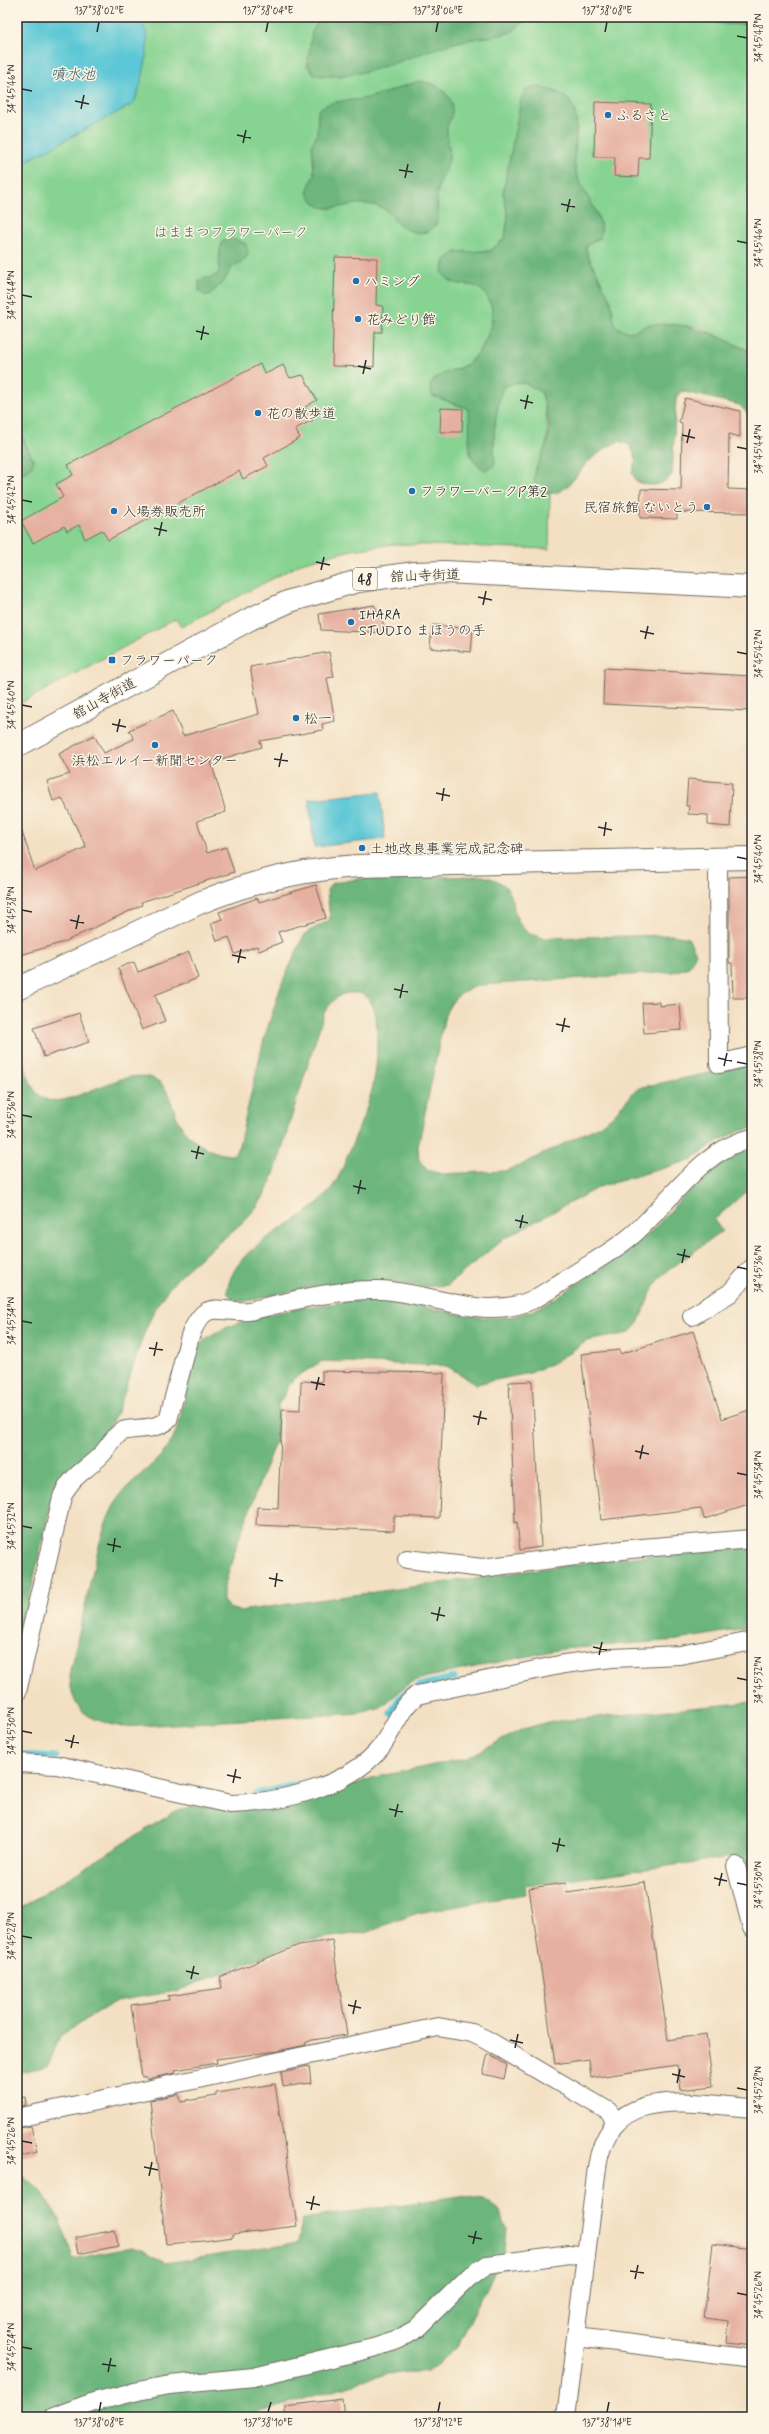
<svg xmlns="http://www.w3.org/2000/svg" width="769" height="2434" font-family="Mynerve,'Klee One',sans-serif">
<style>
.green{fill:#86d392;stroke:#587f5e}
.forest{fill:#6cb57c;stroke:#4c7054}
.water{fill:#5cc7d6;stroke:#447980}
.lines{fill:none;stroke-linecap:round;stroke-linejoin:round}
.stream{stroke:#5cc7d6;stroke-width:7}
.building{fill:#e6b0a0}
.street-casing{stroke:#716a60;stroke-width:20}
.secondary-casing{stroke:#716a60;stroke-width:24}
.primary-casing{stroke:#716a60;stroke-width:24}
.street{stroke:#fff;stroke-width:18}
.secondary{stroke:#fff;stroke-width:22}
.primary{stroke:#fff;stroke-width:22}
.ticks{fill:none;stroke:#2b2b2b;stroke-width:1.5}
.poi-dot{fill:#1f6fb2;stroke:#fcf5e5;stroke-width:1.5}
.labels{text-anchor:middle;stroke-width:3;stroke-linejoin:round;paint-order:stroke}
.shield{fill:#fcf5e5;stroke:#6a6863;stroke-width:1}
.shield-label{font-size:13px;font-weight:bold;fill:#2b2b2b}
.poi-label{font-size:14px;fill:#2b2b2b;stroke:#fcf5e5;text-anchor:start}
.park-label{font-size:14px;fill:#465d4a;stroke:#fcf5e5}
.street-label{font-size:14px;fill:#2b2b2b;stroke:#fcf5e5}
.water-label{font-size:15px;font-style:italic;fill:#3a5a5e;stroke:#fcf5e5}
.neatline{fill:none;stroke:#2b2b2b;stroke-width:1.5}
.ticks-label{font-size:10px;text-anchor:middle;fill:#2b2b2b}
</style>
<rect width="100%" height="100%" fill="#fcf5e5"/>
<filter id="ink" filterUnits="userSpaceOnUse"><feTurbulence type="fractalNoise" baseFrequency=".025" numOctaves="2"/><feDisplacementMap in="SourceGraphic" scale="8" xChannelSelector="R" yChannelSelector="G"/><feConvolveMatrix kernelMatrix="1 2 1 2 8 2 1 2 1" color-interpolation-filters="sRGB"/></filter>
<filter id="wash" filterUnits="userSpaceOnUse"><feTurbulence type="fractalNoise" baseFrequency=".012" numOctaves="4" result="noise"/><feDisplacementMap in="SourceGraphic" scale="16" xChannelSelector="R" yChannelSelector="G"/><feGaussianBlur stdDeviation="0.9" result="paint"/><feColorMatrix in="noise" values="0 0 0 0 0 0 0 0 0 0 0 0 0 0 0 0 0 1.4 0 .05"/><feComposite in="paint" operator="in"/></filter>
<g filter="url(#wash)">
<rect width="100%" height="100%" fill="#f3e0c3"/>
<path class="green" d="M 17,17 L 752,17 L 752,352 L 698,327 L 668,324 L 648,325 L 635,332 L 623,331 L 615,325 L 600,279 L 587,254 L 586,246 L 600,238 C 607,221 583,193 577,176 C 571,160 577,147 576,131 C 576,122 572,110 570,101 L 555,92 L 508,169 L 503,193 L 508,217 L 505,238 L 490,251 L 456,252 L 451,282 C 458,283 469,282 475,286 C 507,303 488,346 467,364 C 462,368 453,369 447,372 L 448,402 L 467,408 L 471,421 L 470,455 L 495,464 C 492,437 495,413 503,387 C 521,379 526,383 542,393 C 548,424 553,441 535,469 L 541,491 L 550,494 L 549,549 L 394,544 L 352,550 L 304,562 L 181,627 L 176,619 L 17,705 Z"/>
<g class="forest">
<path d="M 321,17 L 526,17 C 521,24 517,30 508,33 C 491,38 471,38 454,43 C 409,55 362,82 314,75 L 307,65 L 312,32 Z"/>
<path d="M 698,17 L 752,17 L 752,24 C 733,24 715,26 698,17 Z"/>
<path d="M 419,81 C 437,82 458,96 451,118 C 450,122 447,124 447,129 C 446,139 451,148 449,158 C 448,169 440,179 438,189 C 434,203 446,226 426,232 C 416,235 402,229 395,221 C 393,218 391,214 388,212 C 381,205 370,204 360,204 C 338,205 320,218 307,192 L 314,174 L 312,145 L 317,133 L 318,110 C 331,98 354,102 371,97 C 387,93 403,86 419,81 Z"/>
<path d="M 535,86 C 547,90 564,91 571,103 C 584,126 569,152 577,176 C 583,192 607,221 600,238 L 586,246 L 587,254 L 611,301 L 615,325 C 632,338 633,329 649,325 C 654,324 662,324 667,324 C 698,325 724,340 752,352 L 752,419 L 740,405 L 681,391 L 676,398 L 672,475 C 660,486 652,488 636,481 L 632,472 L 636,459 L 630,445 L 619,441 C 607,447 599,453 589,461 C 576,473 566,499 544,492 C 541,491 535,485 534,481 C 532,471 548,447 549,432 C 550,420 544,405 542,393 C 527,383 521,379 503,387 C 495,413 492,437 495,464 L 488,471 C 458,460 475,432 467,408 L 432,396 L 430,385 C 438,371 453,373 466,365 C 485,352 502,315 486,295 C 475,280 463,288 451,281 C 447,279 444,275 442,273 L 445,260 L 456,252 L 490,251 L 505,238 L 508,217 L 503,193 L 521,99 L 525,90 Z"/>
<path d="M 229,239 L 237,240 L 246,244 L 248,253 L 245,260 L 232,267 L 225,280 L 210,295 L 203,295 L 199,291 L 199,281 L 204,278 L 211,278 L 218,274 C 221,263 217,251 223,241 Z"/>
<path d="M 17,426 L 34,461 L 29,470 L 17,476 Z"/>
<path d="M 483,876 C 526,886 503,910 526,931 C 529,935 538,936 543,938 L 673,935 L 688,938 L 696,953 L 689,967 L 673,972 L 481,985 C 462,990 453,997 445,1015 L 418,1147 L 419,1160 L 427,1170 L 442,1174 L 504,1171 L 519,1166 L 599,1126 L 613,1116 L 634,1091 L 642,1087 L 752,1064 L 752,1128 L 740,1131 L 714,1143 L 691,1160 L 599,1187 L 503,1239 L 448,1285 L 424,1287 L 382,1281 L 369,1281 L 320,1285 L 247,1301 L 234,1301 L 227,1292 C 234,1243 294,1229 324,1197 C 338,1184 344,1164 351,1147 C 369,1104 378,1083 377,1036 C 377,1027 377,1015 373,1006 C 371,1002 367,998 364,994 C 342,991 337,994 324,1013 C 312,1051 300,1090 288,1128 C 281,1152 275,1178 262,1199 C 243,1230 195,1256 170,1287 C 137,1327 134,1383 109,1428 C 94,1454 65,1465 53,1494 L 17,1652 L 17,1047 L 20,1050 C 25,1064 28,1085 39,1095 C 63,1119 125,1059 158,1081 C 169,1088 172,1106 177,1118 C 186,1139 210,1155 233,1155 L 238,1149 L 264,1039 L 282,983 L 302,939 L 307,932 L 330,920 L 327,890 L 332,883 L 359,879 Z"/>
<path d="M 752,1148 L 752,1186 L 714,1220 L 722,1231 L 662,1275 L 653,1288 L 638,1323 L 629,1333 L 587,1341 L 555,1362 L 530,1373 L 476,1384 L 447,1366 L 322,1361 L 293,1379 L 278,1405 L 277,1436 L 237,1544 L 223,1591 L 223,1601 L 229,1608 L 239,1611 L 612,1559 L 752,1547 L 752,1627 L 678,1640 L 562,1649 L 427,1677 L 411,1682 L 381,1707 L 361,1713 L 122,1727 C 84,1718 70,1711 70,1670 C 77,1641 84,1612 90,1583 C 97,1555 102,1525 117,1500 C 131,1478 158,1465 171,1442 C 187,1414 184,1370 201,1344 C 219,1317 345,1299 378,1300 C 430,1302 487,1333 538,1308 C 551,1302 563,1293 575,1285 C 597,1271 620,1258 640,1241 C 675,1212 707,1158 752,1148 Z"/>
<path d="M 752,1702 L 752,1897 L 737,1860 L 725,1858 L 524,1886 L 525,1894 L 418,1913 L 366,1932 L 299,1942 L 177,1991 L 116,2001 L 60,2036 L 48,2066 L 17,2073 L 17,1910 L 176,1811 L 192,1806 L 258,1810 L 321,1797 L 372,1778 L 467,1758 L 523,1729 L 549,1722 Z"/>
<path d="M 17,2169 C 52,2199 60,2216 73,2259 L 132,2247 L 143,2250 L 165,2263 L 298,2243 L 302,2219 L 460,2196 L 483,2199 L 500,2211 L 507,2228 L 505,2252 L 456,2348 L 436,2366 L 427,2371 L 387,2374 L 244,2417 L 17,2417 Z"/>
</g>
<g class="water">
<path d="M 17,17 L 131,17 C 139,21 145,26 147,35 C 150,47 140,94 133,104 L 17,166 Z"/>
<path d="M 380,792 L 385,839 L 314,847 L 309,799 Z"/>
</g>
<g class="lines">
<g class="stream">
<path d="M 419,1686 L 454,1678"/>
<path d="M 391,1713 L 400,1698 L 410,1691"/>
<path d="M 19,1755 L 56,1757"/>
<path d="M 256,1794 L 307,1783"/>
</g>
</g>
<g id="blocks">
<g class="building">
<path d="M 595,102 L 651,104 L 649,158 L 639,158 L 638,177 L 614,176 L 615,157 L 594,157 Z"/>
<path d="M 335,257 L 377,258 L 376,305 L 383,306 L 382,332 L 375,332 L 374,367 L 332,366 Z"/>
<path d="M 260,364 L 265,374 L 283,365 L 290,378 L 303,375 L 317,400 L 305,407 L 313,420 L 295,429 L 300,438 L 264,458 L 268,466 L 243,479 L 239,471 L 108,540 L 102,530 L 85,539 L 79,525 L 67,531 L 64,526 L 33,543 L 21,521 L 63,497 L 56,484 L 73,475 L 68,465 Z"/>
<path d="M 685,398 L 740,411 L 740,437 L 729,434 L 728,489 L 752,490 L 752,513 L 677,512 L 677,519 L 640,518 L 641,489 L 681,490 L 682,423 L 679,422 Z"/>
<path d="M 441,408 L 463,409 L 462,432 L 440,432 Z"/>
<path d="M 374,605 L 388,633 L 321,630 L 319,614 Z"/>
<path d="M 432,625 L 473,629 L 471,652 L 430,648 Z"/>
<path d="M 329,652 L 334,677 L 327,678 L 335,721 L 322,724 L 323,730 L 260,741 L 262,747 L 211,762 L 226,812 L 197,821 L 207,853 L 226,847 L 234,872 L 141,902 L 142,905 L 64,942 L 17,956 L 17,827 L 20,826 L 35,871 L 86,847 L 62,798 L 53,801 L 47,781 L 70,774 L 59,754 L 94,735 L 104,753 L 134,739 L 129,730 L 173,711 L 183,736 L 259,714 L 250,667 Z"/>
<path d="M 604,668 L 752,676 L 752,711 L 603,704 Z"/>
<path d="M 688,779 L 732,783 L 730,827 L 708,825 L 708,815 L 688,814 L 689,806 L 686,806 Z"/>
<path d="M 752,876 L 752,998 L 733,998 L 732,963 L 729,963 L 729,877 Z"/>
<path d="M 316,885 L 326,918 L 278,932 L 282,942 L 259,951 L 257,946 L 235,954 L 229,937 L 217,941 L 211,923 L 222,919 L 219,912 L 257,898 L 259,902 Z"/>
<path d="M 189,952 L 198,978 L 155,995 L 165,1021 L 142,1030 L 118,968 L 134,962 L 138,972 Z"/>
<path d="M 659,1002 L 659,1006 L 680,1004 L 682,1030 L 644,1033 L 642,1003 Z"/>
<path d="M 79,1013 L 89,1042 L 44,1057 L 34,1028 Z"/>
<path d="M 693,1331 L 722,1419 L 752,1409 L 752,1504 L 704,1519 L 701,1508 L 601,1520 L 581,1354 L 620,1350 L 620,1354 Z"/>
<path d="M 322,1371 L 444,1373 L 439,1518 L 394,1516 L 394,1531 L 256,1525 L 257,1507 L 278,1508 L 282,1409 L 300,1410 L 301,1381 L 322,1382 Z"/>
<path d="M 532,1381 L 541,1547 L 520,1550 L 517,1522 L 515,1523 L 509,1382 Z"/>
<path d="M 645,1882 L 668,2040 L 706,2034 L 713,2086 L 681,2090 L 677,2065 L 591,2078 L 589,2059 L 555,2064 L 529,1888 L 566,1883 L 567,1893 Z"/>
<path d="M 332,1940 L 347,2035 L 312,2040 L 305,2043 L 306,2045 L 278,2051 L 216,2059 L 217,2063 L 175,2070 L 176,2073 L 147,2079 L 147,2077 L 142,2077 L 131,2005 L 169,2000 L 168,1996 L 222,1988 L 220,1977 L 299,1945 Z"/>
<path d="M 488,2054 L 507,2065 L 504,2079 L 483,2074 Z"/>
<path d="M 309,2066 L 311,2083 L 283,2087 L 281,2072 Z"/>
<path d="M 275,2084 L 297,2226 L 233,2234 L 233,2237 L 204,2241 L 166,2244 L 150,2100 L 179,2094 L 181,2102 L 216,2096 L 216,2093 Z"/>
<path d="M 25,2097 L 26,2105 L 17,2107 L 17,2098 Z"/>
<path d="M 31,2126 L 37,2152 L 17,2157 L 17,2128 Z"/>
<path d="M 115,2230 L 118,2246 L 78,2254 L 75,2238 Z"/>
<path d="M 713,2244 L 752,2249 L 752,2346 L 727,2343 L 729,2321 L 704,2318 Z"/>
<path d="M 342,2399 L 344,2417 L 285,2417 L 285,2406 Z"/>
</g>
</g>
</g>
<g filter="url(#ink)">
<use href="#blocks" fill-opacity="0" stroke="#716a60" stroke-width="1"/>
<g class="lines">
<g class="street-casing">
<g id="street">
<path d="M 718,858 L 719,1064 L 752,1056"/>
<path d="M 692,1316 L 730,1293 L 752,1268"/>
<path d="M 407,1559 L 482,1568 L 630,1549 L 752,1539"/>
<path d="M 17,1692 L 62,1497 C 72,1474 86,1471 102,1454 C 109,1447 113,1437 122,1431 C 137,1427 155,1431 168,1420 L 190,1336 C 206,1296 218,1314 249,1311 C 292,1301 336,1289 380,1290 C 431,1292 483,1322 532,1300 C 545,1294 556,1285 568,1278 C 591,1263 616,1250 636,1232 C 671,1200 703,1149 752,1138"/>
<path d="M 17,1763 L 57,1765 L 230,1804 C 279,1803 350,1787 381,1747 C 394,1729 399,1709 417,1695 L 564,1664 L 612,1658 L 680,1655 L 752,1641"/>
<path d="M 736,1866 L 752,1928"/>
<path d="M 17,2118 L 438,2027 L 472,2033 L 487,2040 L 608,2111 L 617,2122"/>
<path d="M 576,2337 L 752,2359"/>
<path d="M 53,2417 L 94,2402 L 138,2391 L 170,2385 L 254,2377 L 373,2348 L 395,2341 L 416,2329 L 469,2277 L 487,2265 L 570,2254 L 586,2256"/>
<path d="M 566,2417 L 597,2167 C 610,2082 689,2104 752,2108"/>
</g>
</g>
<g class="secondary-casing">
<path id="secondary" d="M 17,989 L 199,903 C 252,881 302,869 358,866 L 752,858"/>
</g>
<g class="primary-casing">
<path id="primary" d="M 17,746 L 250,619 L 290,601 L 358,581 L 415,573 L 445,572 L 752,587"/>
</g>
<use href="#street" class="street"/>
<use href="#secondary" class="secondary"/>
<use href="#primary" class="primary"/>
</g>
</g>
<path class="ticks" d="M 97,32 L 99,22M 266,32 L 268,22M 436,32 L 438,22M 605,32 L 607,22M 737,36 L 747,38M 22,89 L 32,91M 75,101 L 89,104M 81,109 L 84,95M 237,135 L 251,138M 243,143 L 246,130M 399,170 L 413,172M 405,178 L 408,164M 561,204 L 575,207M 567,212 L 570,199M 737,241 L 747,243M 22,295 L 32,297M 196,331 L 209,334M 201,340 L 204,326M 358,366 L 371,369M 363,374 L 366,360M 520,400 L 533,403M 525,409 L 528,395M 682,435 L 695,438M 687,443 L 690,429M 737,447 L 747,449M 22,500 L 32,502M 154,528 L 167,531M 159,536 L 162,522M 316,562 L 330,565M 321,570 L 324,557M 478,597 L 492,600M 483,605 L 486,591M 640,631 L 654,634M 645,639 L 648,626M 737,652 L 747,654M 22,705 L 32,707M 112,724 L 126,727M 117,732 L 120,719M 274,759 L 288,761M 279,767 L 282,753M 436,793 L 450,796M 442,801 L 444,788M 598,827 L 612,830M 604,836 L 606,822M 737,857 L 747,859M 22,910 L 32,912M 70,920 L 84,923M 76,929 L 79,915M 232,955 L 246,958M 238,963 L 241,949M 394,989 L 408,992M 400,998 L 403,984M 556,1024 L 570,1027M 562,1032 L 565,1018M 718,1058 L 732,1061M 737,1062 L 747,1064M 724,1066 L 727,1053M 22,1115 L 32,1117M 191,1151 L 204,1154M 196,1159 L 199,1146M 353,1186 L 366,1189M 358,1194 L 361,1180M 515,1220 L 528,1223M 520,1228 L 523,1215M 677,1254 L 690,1257M 682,1263 L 685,1249M 737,1267 L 747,1269M 22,1321 L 32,1323M 149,1348 L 163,1350M 154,1356 L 157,1342M 311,1382 L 325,1385M 316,1390 L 319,1377M 473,1416 L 487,1419M 478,1425 L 481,1411M 635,1451 L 649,1454M 640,1459 L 643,1445M 737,1473 L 747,1475M 22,1526 L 32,1528M 107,1544 L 121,1547M 113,1552 L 115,1538M 269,1578 L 283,1581M 275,1587 L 277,1573M 431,1613 L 445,1616M 437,1621 L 440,1607M 593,1647 L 607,1650M 599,1655 L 602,1642M 737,1678 L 747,1680M 22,1731 L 32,1733M 65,1740 L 79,1743M 71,1748 L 74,1735M 227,1775 L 241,1778M 233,1783 L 236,1769M 389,1809 L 403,1812M 395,1817 L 398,1804M 552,1843 L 565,1846M 557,1852 L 560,1838M 714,1878 L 727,1881M 737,1883 L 747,1885M 719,1886 L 722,1873M 22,1936 L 32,1938M 186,1971 L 199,1974M 191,1979 L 194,1966M 348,2005 L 361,2008M 353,2014 L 356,2000M 510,2040 L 523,2043M 515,2048 L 518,2034M 672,2074 L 685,2077M 677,2083 L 680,2069M 737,2088 L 747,2090M 22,2141 L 32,2143M 144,2167 L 158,2170M 149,2176 L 152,2162M 306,2202 L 320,2205M 311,2210 L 314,2196M 468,2236 L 482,2239M 473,2244 L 476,2231M 630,2271 L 644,2273M 635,2279 L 638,2265M 737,2293 L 747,2295M 22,2347 L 32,2349M 102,2364 L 116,2366M 108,2372 L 111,2358M 99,2412 L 101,2402M 268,2412 L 271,2402M 438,2412 L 440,2402M 607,2412 L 609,2402"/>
<g class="poi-dot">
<circle cx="608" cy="115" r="4"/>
<circle cx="356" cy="281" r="4"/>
<circle cx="358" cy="319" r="4"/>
<circle cx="258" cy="413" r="4"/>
<circle cx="412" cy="491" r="4"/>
<circle cx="707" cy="507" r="4"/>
<circle cx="114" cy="511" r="4"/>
<circle cx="351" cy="622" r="4"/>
<rect x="108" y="656" width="8" height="8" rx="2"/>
<circle cx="296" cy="718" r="4"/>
<circle cx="155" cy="745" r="4"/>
<circle cx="362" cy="848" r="4"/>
</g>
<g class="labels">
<rect class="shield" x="353" y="568" width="24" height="22" rx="3"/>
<g class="shield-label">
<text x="365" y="584">48</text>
</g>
<g class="poi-label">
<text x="616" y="120">ふるさと</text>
<text x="364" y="286">ハミング</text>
<text x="366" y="324">花みどり館</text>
<text x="266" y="418">花の散歩道</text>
<text x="420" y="496">フラワーパークP第2</text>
<text x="699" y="512" text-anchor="end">民宿旅館 ないとう</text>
<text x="122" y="516">入場券販売所</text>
<text x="359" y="619">IHARA<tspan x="359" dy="16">STUDIO まほうの手</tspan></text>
<text x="120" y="665">フラワーパーク</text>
<text x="304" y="723">松一</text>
<text x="155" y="765" text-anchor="middle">浜松エルイー新聞センター</text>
<text x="370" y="853">土地改良事業完成記念碑</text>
</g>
<g class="park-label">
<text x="231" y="237">はままつフラワーパーク</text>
</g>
<g class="street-label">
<text transform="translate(425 575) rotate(-2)" y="5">舘山寺街道</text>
<text transform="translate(104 698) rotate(-29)" y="5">舘山寺街道</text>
</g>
<g class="water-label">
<text x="73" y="79">噴水池</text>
</g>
</g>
<rect width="769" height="2434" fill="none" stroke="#fcf5e5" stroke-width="44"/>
<rect x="22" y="22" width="725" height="2390" class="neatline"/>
<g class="ticks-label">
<text x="99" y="14">137°38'02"E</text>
<text x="268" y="14">137°38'04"E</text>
<text x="438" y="14">137°38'06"E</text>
<text x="607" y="14">137°38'08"E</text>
<text transform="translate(758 38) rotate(-90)" y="4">34°45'48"N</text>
<text transform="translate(11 89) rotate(-90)" y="4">34°45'46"N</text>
<text transform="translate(758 243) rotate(-90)" y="4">34°45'46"N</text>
<text transform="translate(11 295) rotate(-90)" y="4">34°45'44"N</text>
<text transform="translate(758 449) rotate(-90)" y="4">34°45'44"N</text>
<text transform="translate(11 500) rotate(-90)" y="4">34°45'42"N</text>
<text transform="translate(758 654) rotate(-90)" y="4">34°45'42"N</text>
<text transform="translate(11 705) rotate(-90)" y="4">34°45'40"N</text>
<text transform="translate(758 859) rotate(-90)" y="4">34°45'40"N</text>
<text transform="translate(11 910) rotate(-90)" y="4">34°45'38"N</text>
<text transform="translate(758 1064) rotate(-90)" y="4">34°45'38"N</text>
<text transform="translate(11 1115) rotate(-90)" y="4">34°45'36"N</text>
<text transform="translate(758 1269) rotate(-90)" y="4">34°45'36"N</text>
<text transform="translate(11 1321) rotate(-90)" y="4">34°45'34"N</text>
<text transform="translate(758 1475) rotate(-90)" y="4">34°45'34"N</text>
<text transform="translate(11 1526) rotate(-90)" y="4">34°45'32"N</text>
<text transform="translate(758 1680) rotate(-90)" y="4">34°45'32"N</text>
<text transform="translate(11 1731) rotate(-90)" y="4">34°45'30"N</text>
<text transform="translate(758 1885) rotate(-90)" y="4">34°45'30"N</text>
<text transform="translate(11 1936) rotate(-90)" y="4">34°45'28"N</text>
<text transform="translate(758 2090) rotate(-90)" y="4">34°45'28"N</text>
<text transform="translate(11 2141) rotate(-90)" y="4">34°45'26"N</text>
<text transform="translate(758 2295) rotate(-90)" y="4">34°45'26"N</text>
<text transform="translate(11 2347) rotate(-90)" y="4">34°45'24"N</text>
<text x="99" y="2426">137°38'08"E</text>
<text x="268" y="2426">137°38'10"E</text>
<text x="438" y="2426">137°38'12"E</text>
<text x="607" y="2426">137°38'14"E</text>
</g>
</svg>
